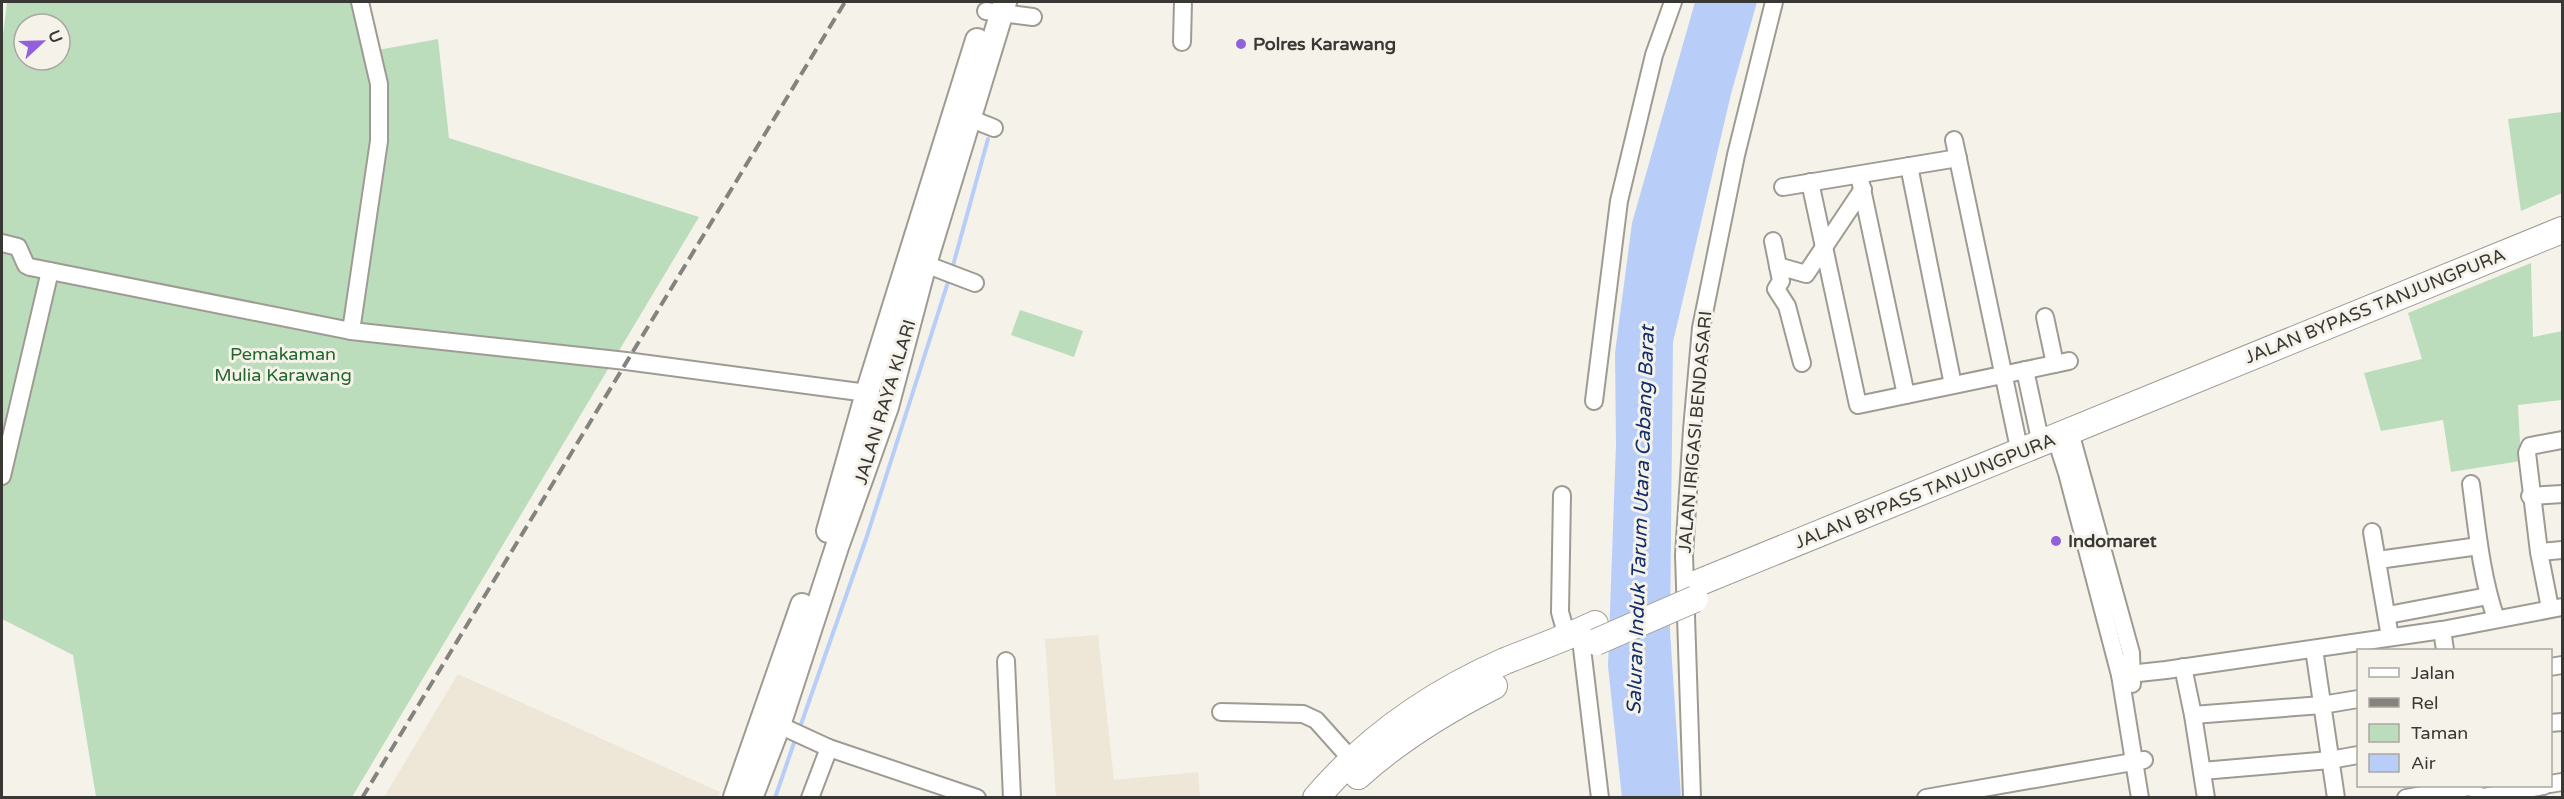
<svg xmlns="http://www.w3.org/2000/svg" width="2564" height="799" font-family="'Varela Round',sans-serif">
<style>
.built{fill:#eee7d8}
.green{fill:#bbddbc;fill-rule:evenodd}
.water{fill:#b8cef9}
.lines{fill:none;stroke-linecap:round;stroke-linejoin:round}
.stream{stroke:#b8cef9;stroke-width:4}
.minor-casing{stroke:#9e9b93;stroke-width:20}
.major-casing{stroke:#9e9b93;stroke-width:26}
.highway-casing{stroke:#9e9b93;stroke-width:28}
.minor{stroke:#fff;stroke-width:16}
.major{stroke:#fff;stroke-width:22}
.highway{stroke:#fff;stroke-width:26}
.rail{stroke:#85837e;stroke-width:4;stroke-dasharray:12 6;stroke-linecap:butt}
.highway-bridge-casing{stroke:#9e9b93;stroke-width:28;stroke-linecap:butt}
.highway-bridge{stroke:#fff;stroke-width:26}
.poi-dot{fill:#9061db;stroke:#f5f2ea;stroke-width:2}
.labels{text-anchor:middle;stroke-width:6;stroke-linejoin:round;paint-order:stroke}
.poi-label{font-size:18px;font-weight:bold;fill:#393834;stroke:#f5f2ea;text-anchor:start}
.street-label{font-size:18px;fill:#393834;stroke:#f5f2ea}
.park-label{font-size:18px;fill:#23662d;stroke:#f5f2ea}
.water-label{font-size:20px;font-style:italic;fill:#132f6b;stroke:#f5f2ea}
</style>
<rect width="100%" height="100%" fill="#f5f2ea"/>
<g class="built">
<path d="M 1098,635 L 1114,780 L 1198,772 L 1200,797 L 1056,797 L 1045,639 Z"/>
<path d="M 458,674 L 720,792 L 718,797 L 384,797 Z"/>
</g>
<g class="green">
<path d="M 7,2 L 365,2 L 378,50 L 438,39 L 449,138 L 699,217 L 352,797 L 96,797 L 73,655 L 2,619 L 2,448 L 4,435 L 2,433 L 2,43 ZM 24,24 L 60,24 L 60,60 L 24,60 Z"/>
<path d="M 2562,112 L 2562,193 L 2521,211 L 2508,119 Z"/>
<path d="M 2531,263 L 2533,337 L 2562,331 L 2562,400 L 2518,405 L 2521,461 L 2451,472 L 2443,420 L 2381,431 L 2364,373 L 2422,359 L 2408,313 Z"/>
<path d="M 1020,310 L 1083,331 L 1074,357 L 1011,335 Z"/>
</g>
<path class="water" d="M 1695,2 L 1757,2 L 1731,94 L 1673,342 L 1670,631 L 1681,797 L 1622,798 L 1608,666 L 1616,444 L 1615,353 L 1632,223 Z"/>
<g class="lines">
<g class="stream">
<path d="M 952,269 L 988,139"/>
<path d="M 799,730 L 867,536 L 949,279"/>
<path d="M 775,798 L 796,737"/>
</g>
<g class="minor-casing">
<g id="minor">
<path d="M 986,11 L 1033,17"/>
<path d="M 1182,42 L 1183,2"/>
<path d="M 959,114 L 994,128"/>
<path d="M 1954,140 L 2020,453"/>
<path d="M 1909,166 L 1953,385"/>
<path d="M 1859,175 L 1906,395"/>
<path d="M 1810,182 L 1858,405 L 2069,361"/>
<path d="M 1783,187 L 1958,158"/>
<path d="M 1773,241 L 1781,281 L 1776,289 L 1787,306 L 1802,363"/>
<path d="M 2,243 L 18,247 L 26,265 L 30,267 L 351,331 L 626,361 L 867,393 L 887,407"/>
<path d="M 925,264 L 975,283"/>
<path d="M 1778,266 L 1806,274 L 1863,189"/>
<path d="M 2045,317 L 2055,364"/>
<path d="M 351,331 L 379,141 L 379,84 L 360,2"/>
<path d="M 2025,370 L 2041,444"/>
<path d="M 1594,401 L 1619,201 L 1654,55 L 1673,2"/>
<path d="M 2070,432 L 2131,653 L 2132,684"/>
<path d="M 2056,439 L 2067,473 L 2120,675"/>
<path d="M 2,476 L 50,271"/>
<path d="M 2471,484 C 2477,529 2481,575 2496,619"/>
<path d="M 1562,495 L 1560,612 L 1567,637"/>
<path d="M 2530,496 L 2562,494"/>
<path d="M 2372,532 L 2390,637"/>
<path d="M 2539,552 L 2562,550"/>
<path d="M 2378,560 L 2479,546"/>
<path d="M 2550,608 L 2539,552 L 2527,453 L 2530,446 L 2562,440"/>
<path d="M 2388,615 L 2488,596"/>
<path d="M 2442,630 L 2445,650"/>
<path d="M 1582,648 L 1600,798"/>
<path d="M 2314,649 L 2336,798"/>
<path d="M 1006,661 L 1012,798"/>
<path d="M 2183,667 L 2193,715 L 2206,798"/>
<path d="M 2550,667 L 2562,665"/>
<path d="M 1221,712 L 1303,714 L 1316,720 L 1351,759"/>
<path d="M 2193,715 L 2322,705 L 2358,699"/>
<path d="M 2550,723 L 2562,722"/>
<path d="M 779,725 L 829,748 L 977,798"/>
<path d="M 2202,771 L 2330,760 L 2358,755"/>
<path d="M 2550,784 L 2562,782"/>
<path d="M 810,798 L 829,748"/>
<path d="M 1692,798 L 1684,555 L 1692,430 L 1701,328 L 1736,155 L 1774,2"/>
<path d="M 1926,798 L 2144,760"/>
<path d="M 2140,798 L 2120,675 L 2166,670 L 2442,630 L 2562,607"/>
<path d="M 2406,798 L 2475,786"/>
<path d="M 2477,798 L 2544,786"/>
</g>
</g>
<g class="major-casing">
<g id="major">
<path d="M 828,531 L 867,393 L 977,40"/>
<path d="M 735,797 L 802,605"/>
<path d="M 751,798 L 779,725 L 837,547 L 887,407 L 925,264 L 1005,2"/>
</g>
</g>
<g class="highway-casing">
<g id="highway">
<path d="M 1693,585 L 2562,230"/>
<path d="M 1358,776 C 1399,739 1445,711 1494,686"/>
<path d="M 1316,798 C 1368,737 1432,693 1505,661 C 1535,649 1566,638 1595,624"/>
</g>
</g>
<use href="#minor" class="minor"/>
<use href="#major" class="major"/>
<use href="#highway" class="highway"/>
<path class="rail" d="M 362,798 L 845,2"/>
<g class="highway-bridge-casing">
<path id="highway-bridge" d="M 1596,642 L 1695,599"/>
</g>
<use href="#highway-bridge" class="highway-bridge"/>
</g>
<g class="poi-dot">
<circle cx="1241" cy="44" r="6"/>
<circle cx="2056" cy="541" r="6"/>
</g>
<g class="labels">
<g class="poi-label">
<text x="1253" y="50">Polres Karawang</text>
<text x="2068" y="547">Indomaret</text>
</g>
<g class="street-label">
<text transform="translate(2375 306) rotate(-22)" y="6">JALAN BYPASS TANJUNGPURA</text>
<text transform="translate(885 402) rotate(-73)" y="6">JALAN RAYA KLARI</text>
<text transform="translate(1695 432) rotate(-85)" y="6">JALAN IRIGASI BENDASARI</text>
<text transform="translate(1925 491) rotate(-22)" y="6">JALAN BYPASS TANJUNGPURA</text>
</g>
<g class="park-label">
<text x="283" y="360">Pemakaman<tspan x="283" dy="21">Mulia Karawang</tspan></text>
</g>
<g class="water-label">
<text transform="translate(1640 520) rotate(-88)" y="7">Saluran Induk Tarum Utara Cabang Barat</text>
</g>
</g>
<rect width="2564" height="799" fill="none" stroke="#393834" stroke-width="6"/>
<rect x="2357" y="649" width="195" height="138" fill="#f5f2ea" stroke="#aaa8a1" stroke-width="1.5"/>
<rect x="2369" y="668" width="30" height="9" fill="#ffffff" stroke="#aaa8a1" stroke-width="1.5"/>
<text x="2411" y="679" font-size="18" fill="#393834">Jalan</text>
<rect x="2369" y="698" width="30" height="9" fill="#85837e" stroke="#aaa8a1" stroke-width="1.5"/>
<text x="2411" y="709" font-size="18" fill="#393834">Rel</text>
<rect x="2369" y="724" width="30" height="18" fill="#bbddbc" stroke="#aaa8a1" stroke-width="1.5"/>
<text x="2411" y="739" font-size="18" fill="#393834">Taman</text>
<rect x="2369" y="754" width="30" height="18" fill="#b8cef9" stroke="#aaa8a1" stroke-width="1.5"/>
<text x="2411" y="769" font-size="18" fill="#393834">Air</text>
<g transform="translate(42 42) rotate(68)"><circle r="28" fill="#f5f2ea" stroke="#aaa8a1" stroke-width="1.5"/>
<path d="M0-4.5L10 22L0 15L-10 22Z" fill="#9061db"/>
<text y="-9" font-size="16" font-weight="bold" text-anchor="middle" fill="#393834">U</text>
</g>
</svg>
